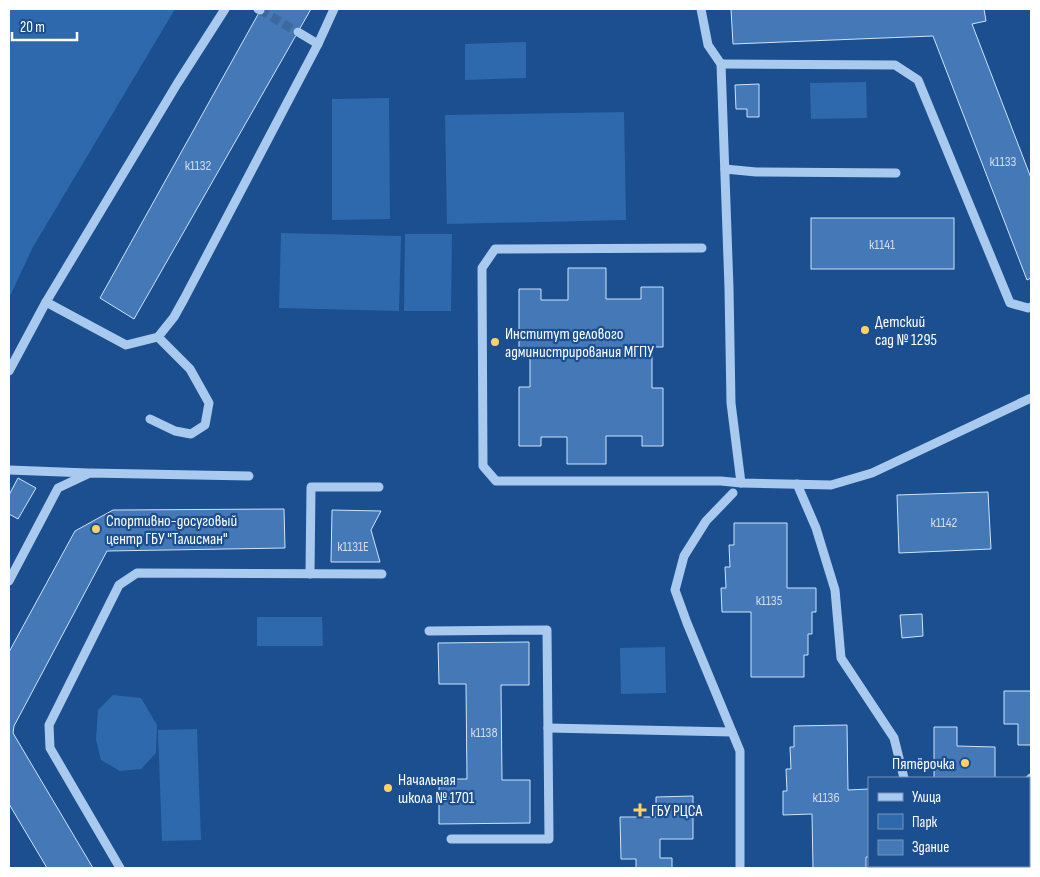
<svg xmlns="http://www.w3.org/2000/svg" width="1040" height="877" font-family="'Sofia Sans Condensed',sans-serif">
<style>
.green{fill:#2e69ad}
.building{fill:#4478b7;stroke:#cfe3fa}
.lines{fill:none;stroke-linecap:round;stroke-linejoin:round}
.minor-tunnel{stroke:#3d69a0;stroke-width:9;stroke-dasharray:9 4.5;stroke-linecap:butt}
.minor{stroke:#a9c9ee;stroke-width:9}
.poi-dot{fill:#ffd166;stroke:#1b4f8f;stroke-width:2}
.labels{text-anchor:middle;stroke-width:4.5;stroke-linejoin:round;paint-order:stroke}
.number-label{font-size:14px;fill:#d0dded}
.poi-label{font-size:16px;fill:#fff;stroke:#1b4f8f;text-anchor:start}
</style>
<rect width="100%" height="100%" fill="#1b4f8f"/>
<g class="green">
<path d="M 9,9 L 175,9 L 33,247 L 9,298 Z"/>
<path d="M 526,42 L 526,78 L 465,80 L 465,44 Z"/>
<path d="M 866,82 L 867,118 L 811,119 L 810,83 Z"/>
<path d="M 389,98 L 390,219 L 332,220 L 332,99 Z"/>
<path d="M 624,112 L 626,220 L 447,224 L 445,115 Z"/>
<path d="M 281,233 L 401,236 L 399,311 L 279,308 Z"/>
<path d="M 405,234 L 452,234 L 451,311 L 404,311 Z"/>
<path d="M 257,617 L 322,617 L 323,646 L 257,646 Z"/>
<path d="M 665,647 L 666,693 L 621,694 L 620,648 Z"/>
<path d="M 113,695 L 141,698 L 157,725 L 156,753 L 141,769 L 120,771 L 101,760 L 96,740 L 98,710 Z"/>
<path d="M 197,729 L 201,840 L 162,841 L 158,730 Z"/>
</g>
<g class="building">
<path d="M 261,9 L 311,9 L 134,319 L 100,298 Z"/>
<path d="M 731,9 L 984,9 L 986,21 L 972,24 L 1031,178 L 1031,278 L 1027,280 L 933,36 L 733,44 Z"/>
<path d="M 759,84 L 759,117 L 747,117 L 747,109 L 736,109 L 735,85 Z"/>
<rect x="811" y="218" width="143" height="51"/>
<path d="M 568,268 L 606,268 L 606,299 L 641,299 L 641,287 L 663,287 L 663,347 L 652,347 L 652,388 L 663,388 L 663,446 L 642,446 L 642,436 L 606,436 L 606,464 L 567,464 L 567,437 L 541,437 L 541,446 L 519,446 L 519,387 L 530,387 L 530,349 L 519,349 L 519,289 L 541,289 L 541,300 L 568,300 Z"/>
<path d="M 18,478 L 36,488 L 18,519 L 9,514 L 9,495 Z"/>
<path d="M 988,492 L 991,549 L 899,553 L 897,495 Z"/>
<path d="M 284,509 L 285,548 L 107,551 L 14,726 L 13,733 L 93,868 L 47,868 L 9,804 L 9,652 L 75,531 L 113,510 Z"/>
<path d="M 332,510 L 381,511 L 371,530 L 380,562 L 331,562 Z"/>
<path d="M 734,523 L 787,523 L 787,588 L 816,588 L 816,612 L 812,612 L 812,634 L 808,634 L 808,655 L 804,655 L 804,677 L 751,677 L 751,612 L 722,612 L 721,588 L 726,588 L 725,567 L 730,567 L 729,545 L 734,545 Z"/>
<path d="M 922,614 L 923,636 L 902,638 L 900,615 Z"/>
<path d="M 529,642 L 529,685 L 501,685 L 502,780 L 530,780 L 530,823 L 439,824 L 439,779 L 467,779 L 466,684 L 439,684 L 438,643 Z"/>
<path d="M 1004,691 L 1031,691 L 1031,745 L 1018,745 L 1018,724 L 1004,724 Z"/>
<path d="M 847,725 L 848,790 L 869,789 L 869,857 L 866,857 L 866,868 L 813,868 L 812,814 L 783,815 L 783,791 L 787,791 L 786,769 L 791,769 L 790,747 L 794,747 L 794,726 Z"/>
<path d="M 934,727 L 957,727 L 957,746 L 995,747 L 995,778 L 934,778 Z"/>
<path d="M 693,796 L 693,839 L 660,839 L 660,858 L 672,858 L 672,868 L 636,868 L 636,859 L 621,859 L 620,817 L 656,817 L 656,797 Z"/>
</g>
<g class="lines">
<path class="minor-tunnel" d="M 260,10 L 298,32"/>
<g class="minor">
<path d="M 258,9 L 260,10"/>
<path d="M 701,9 L 708,45 L 721,64 L 729,288 L 731,403 L 741,483"/>
<path d="M 298,32 L 318,44"/>
<path d="M 721,64 L 895,65 L 918,80 L 1010,303 L 1028,308 L 1031,307"/>
<path d="M 725,169 L 756,172 L 896,173"/>
<path d="M 702,248 L 495,249 L 482,268 L 483,466 L 496,481 L 721,481 L 741,483 L 831,485 L 872,473 L 1031,398"/>
<path d="M 46,302 L 126,345 L 158,337 L 174,317 L 184,299 L 318,44 L 334,9"/>
<path d="M 9,371 L 46,302 L 177,84 L 225,9"/>
<path d="M 150,419 L 175,431 L 191,434 L 205,425 L 209,403 L 190,369 L 158,337"/>
<path d="M 9,470 L 88,473"/>
<path d="M 797,484 L 816,528 L 835,590 L 841,658 L 894,738 L 904,778"/>
<path d="M 733,493 L 706,521 L 684,556 L 675,590 L 687,623 L 740,751 L 740,868"/>
<path d="M 310,574 L 311,487 L 379,487"/>
<path d="M 9,581 L 58,488 L 90,473 L 249,476"/>
<path d="M 429,631 L 547,630 L 549,839 L 451,839"/>
<path d="M 548,728 L 732,732"/>
<path d="M 1029,780 L 1031,778"/>
<path d="M 120,868 L 50,748 L 49,725 L 119,585 L 137,573 L 382,574"/>
<path d="M 913,868 L 913,866"/>
<path d="M 949,868 L 955,866"/>
</g>
</g>
<g class="poi-dot">
<circle cx="865" cy="330" r="5"/>
<circle cx="495" cy="342" r="5"/>
<circle cx="96" cy="529" r="5"/>
<circle cx="965" cy="763" r="5"/>
<circle cx="388" cy="788" r="5"/>
<path d="M637.5 802.5h5v5h5v5h-5v5h-5v-5h-5v-5h5z"/>
</g>
<g class="labels">
<g class="number-label">
<text x="1003" y="166">к1133</text>
<text x="198" y="170">к1132</text>
<text x="882" y="249">к1141</text>
<text x="944" y="527">к1142</text>
<text x="353" y="551">к1131Е</text>
<text x="769" y="605">к1135</text>
<text x="484" y="737">к1138</text>
<text x="826" y="802">к1136</text>
</g>
<g class="poi-label">
<text x="875" y="327">Детский<tspan x="875" dy="18">сад № 1295</tspan></text>
<text x="505" y="339">Институт делового<tspan x="505" dy="18">администрирования МГПУ</tspan></text>
<text x="106" y="526">Спортивно-досуговый<tspan x="106" dy="18">центр ГБУ "Талисман"</tspan></text>
<text x="955" y="769" text-anchor="end">Пятёрочка</text>
<text x="398" y="785">Начальная<tspan x="398" dy="18">школа № 1701</tspan></text>
<text x="651" y="816">ГБУ РЦСА</text>
</g>
</g>
<rect width="1040" height="877" fill="none" stroke="#ffffff" stroke-width="20"/>
<rect x="868" y="777" width="162" height="90" fill="#1b4f8f" stroke="#7695bc"/>
<rect x="878" y="793" width="25" height="8" fill="#a9c9ee" stroke="#7695bc"/>
<text x="912" y="802" font-size="15" fill="#ffffff">Улица</text>
<rect x="878" y="814" width="25" height="15" fill="#2e69ad" stroke="#7695bc"/>
<text x="912" y="827" font-size="15" fill="#ffffff">Парк</text>
<rect x="878" y="840" width="25" height="15" fill="#4478b7" stroke="#7695bc"/>
<text x="912" y="852" font-size="15" fill="#ffffff">Здание</text>
<path d="M12 32v8h65v-8" fill="none" stroke="#ffffff" stroke-width="2.5"/>
<text x="20" y="32" font-size="15" fill="#ffffff" stroke="#1b4f8f" stroke-width="4" paint-order="stroke">20 m</text>
</svg>
